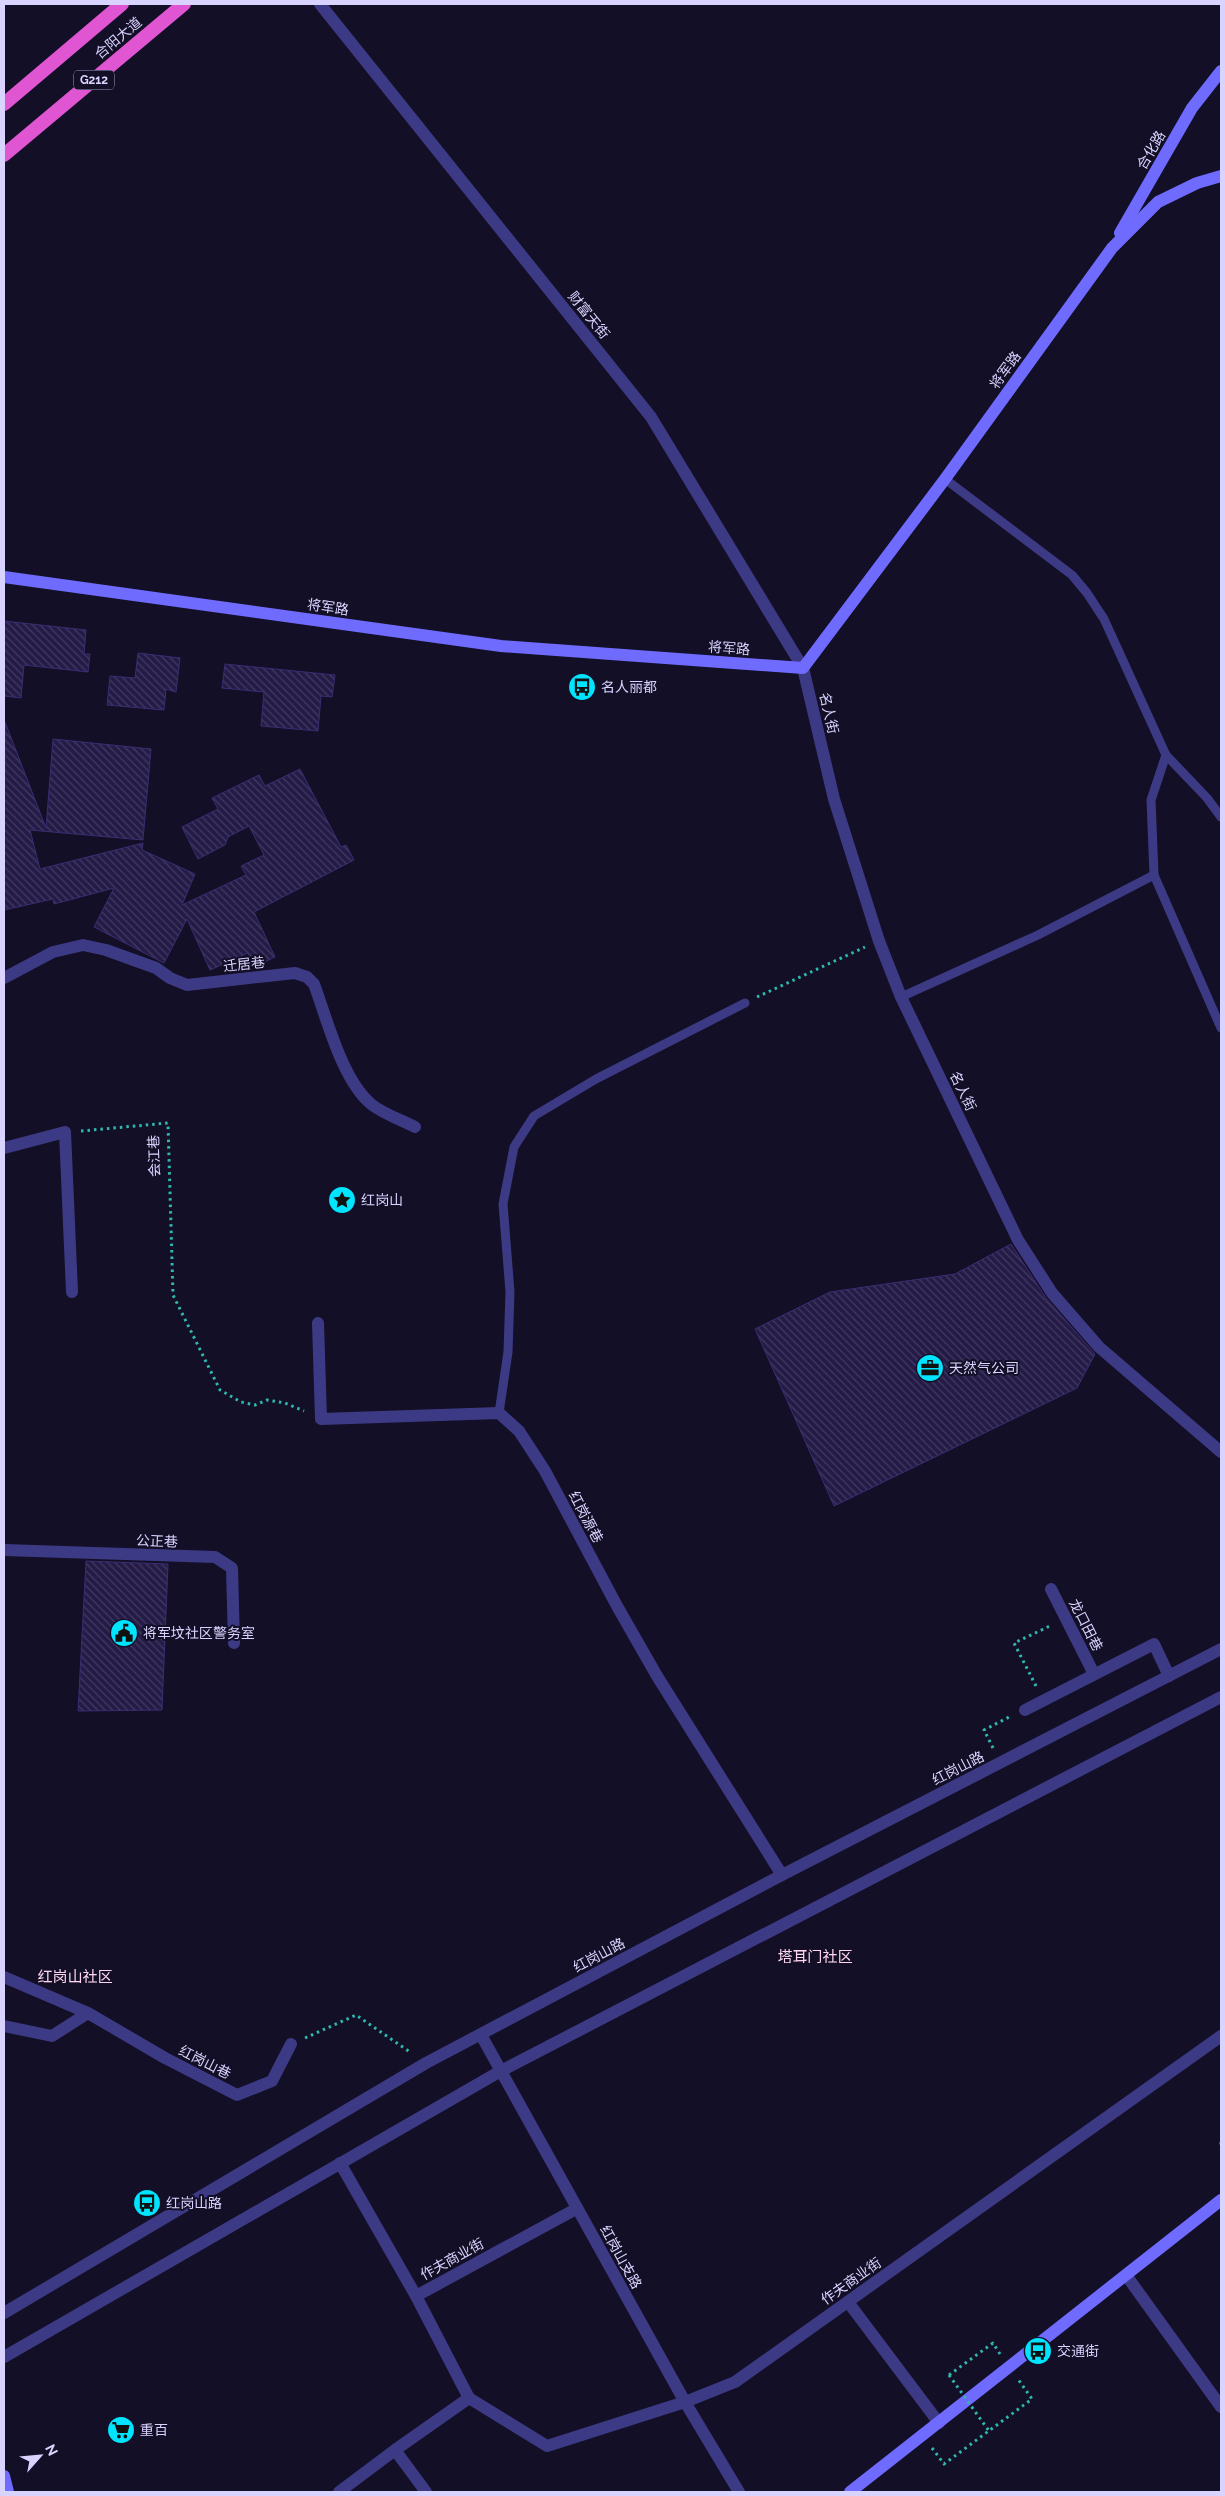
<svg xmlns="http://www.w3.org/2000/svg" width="1225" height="2496" font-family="Raleway,'Noto Sans SC',sans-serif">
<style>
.building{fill:url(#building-back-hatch);stroke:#3b2d73}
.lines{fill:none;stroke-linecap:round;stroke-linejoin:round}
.path{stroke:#2fb8b0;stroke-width:3;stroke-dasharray:2.5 4;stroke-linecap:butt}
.service{stroke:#3d3a85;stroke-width:9}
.pedestrian{stroke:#3d3a85;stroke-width:12}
.minor{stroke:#3d3a85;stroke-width:12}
.tertiary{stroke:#3d3a85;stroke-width:12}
.secondary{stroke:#6f6bff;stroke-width:12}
.trunk{stroke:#e055d1;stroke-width:14}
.path-bridge{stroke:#2fb8b0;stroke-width:3;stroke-dasharray:2.5 4;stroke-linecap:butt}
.labels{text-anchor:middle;stroke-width:4;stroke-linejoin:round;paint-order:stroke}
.shield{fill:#130f26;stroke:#9e99be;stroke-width:1}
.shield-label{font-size:12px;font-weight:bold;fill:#d9d4ff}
.street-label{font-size:14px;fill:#d9d4ff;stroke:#130f26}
.poi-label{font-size:14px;fill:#d9d4ff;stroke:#130f26;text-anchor:start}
.neighbourhood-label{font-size:15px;fill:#ffd6f0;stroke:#130f26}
</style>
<defs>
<pattern id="building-back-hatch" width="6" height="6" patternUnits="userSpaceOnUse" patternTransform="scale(1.25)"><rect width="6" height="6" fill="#241b47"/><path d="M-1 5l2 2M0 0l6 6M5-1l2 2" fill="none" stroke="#433b63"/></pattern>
</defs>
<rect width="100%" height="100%" fill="#130f26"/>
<g class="building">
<path d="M 4,621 L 86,630 L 84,654 L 90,654 L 88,672 L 24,665 L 21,698 L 4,696 Z"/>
<path d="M 138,653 L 180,658 L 176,692 L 166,689 L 164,710 L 107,705 L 110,676 L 135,678 Z"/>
<path d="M 225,664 L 335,675 L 332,697 L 321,696 L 318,731 L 261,726 L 264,692 L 222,688 Z"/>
<path d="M 5,722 L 46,828 L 53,739 L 151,749 L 143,840 L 30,830 L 40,869 L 143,843 L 142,850 L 195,874 L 182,905 L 246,875 L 241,866 L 264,855 L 249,826 L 228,837 L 225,845 L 198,859 L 182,827 L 218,809 L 212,798 L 259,775 L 265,786 L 300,769 L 341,847 L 346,845 L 354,860 L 254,912 L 275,957 L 254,967 L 248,953 L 210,970 L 187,919 L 164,963 L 94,927 L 114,888 L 54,904 L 53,899 L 4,910 Z"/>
<path d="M 1011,1244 L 1046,1298 L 1095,1354 L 1077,1388 L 834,1506 L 755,1329 L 830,1292 L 955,1274 Z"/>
<path d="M 86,1561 L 168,1564 L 162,1710 L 78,1711 Z"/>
</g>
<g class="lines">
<g class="path">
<path d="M 757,997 L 865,947"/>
<path d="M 81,1131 L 168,1123 L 173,1295 L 220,1390 L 241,1402 L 255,1405 L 267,1400 L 285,1403 L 304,1411"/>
<path d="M 1036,1686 L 1014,1643 L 1052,1625"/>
<path d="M 993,1748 L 984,1730 L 1011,1716"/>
<path d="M 305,2038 L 356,2015 L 410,2052"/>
<path d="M 1221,2142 L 1221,2145"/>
<path d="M 949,2375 L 993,2343 L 1000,2354"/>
<path d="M 932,2448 L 944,2464 L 1032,2399 L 1018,2379"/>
</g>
<g class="service">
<path d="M 945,479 L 1072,575 L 1087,593 L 1104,619 L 1166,755 L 1151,800 L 1154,875 L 1221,1028"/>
<path d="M 1166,755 L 1207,798 L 1221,817"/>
<path d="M 901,997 L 1038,935 L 1154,875"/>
<path d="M 499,1413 L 508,1352 L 510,1292 L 503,1204 L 514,1147 L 534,1116 L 596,1079 L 745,1003"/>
</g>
<g class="pedestrian">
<path d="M 340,2163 L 416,2296"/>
<path d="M 1126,2275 L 1221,2407"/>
<path d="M 848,2302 L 939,2423"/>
<path d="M 469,2398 L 547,2446 L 685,2402 L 735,2382 L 1221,2036"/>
<path d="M 395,2450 L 426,2492"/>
<path d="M 339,2492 L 395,2450 L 469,2398 L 416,2296 L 576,2209"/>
</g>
<g class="minor">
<path d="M 320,4 L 651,417 L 803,668 L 834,799 L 879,941 L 901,997 L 1018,1240 L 1052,1293 L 1099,1347 L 1221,1452"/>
<path d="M 4,978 L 53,952 L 83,945 L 106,950 L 156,968 L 170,978 L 187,985 L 295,973 L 307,977 L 314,984 C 327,1019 342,1080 371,1104 C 383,1114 402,1120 415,1127"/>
<path d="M 4,1148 L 65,1132 L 72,1292"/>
<path d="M 318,1323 L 321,1419 L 499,1413 L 519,1431 L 545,1471 L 617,1606 L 657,1676 L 782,1875"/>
<path d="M 4,1550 L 215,1557 L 232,1568 L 234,1643"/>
<path d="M 1051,1589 L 1094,1674"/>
<path d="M 1025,1710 L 1154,1644 L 1169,1676"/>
<path d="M 4,1977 L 88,2013 L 165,2058 L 237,2095 L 272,2081 L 291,2044"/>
<path d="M 4,2026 L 52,2036 L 88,2013"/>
<path d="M 481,2035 L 685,2402 L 739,2492"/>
</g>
<g class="tertiary">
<path d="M 4,2313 L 426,2063 L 782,1875 L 1221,1649"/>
<path d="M 4,2357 L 499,2072 L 1221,1697"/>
</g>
<g class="secondary">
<path d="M 1120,233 L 1192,108 L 1221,71"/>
<path d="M 4,577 L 501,646 L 803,668 L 945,479 L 1112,248 L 1158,202 L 1197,183 L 1221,176"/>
<path d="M 4,2476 L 8,2492"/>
<path d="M 850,2492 L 1221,2200"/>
</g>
<g class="trunk">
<path d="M 4,104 L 122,4"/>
<path d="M 4,155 L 184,4"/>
</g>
<path class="path-bridge" d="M 949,2375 L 989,2431"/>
</g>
<defs>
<g id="bus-disc" transform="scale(1.4375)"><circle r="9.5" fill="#00e5ff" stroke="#130f26"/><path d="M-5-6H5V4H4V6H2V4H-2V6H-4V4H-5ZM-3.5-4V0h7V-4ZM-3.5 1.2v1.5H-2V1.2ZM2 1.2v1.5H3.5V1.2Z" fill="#111"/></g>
<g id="sight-disc" transform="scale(1.4375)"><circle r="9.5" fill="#00e5ff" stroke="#130f26"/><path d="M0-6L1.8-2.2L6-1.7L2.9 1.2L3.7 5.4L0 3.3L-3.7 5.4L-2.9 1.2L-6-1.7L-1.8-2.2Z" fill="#111"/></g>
<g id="office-disc" transform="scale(1.4375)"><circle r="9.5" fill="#00e5ff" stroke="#130f26"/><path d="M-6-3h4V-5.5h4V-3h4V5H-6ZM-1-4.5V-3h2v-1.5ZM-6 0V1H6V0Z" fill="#111"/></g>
<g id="civic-disc" transform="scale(1.4375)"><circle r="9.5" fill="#00e5ff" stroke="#130f26"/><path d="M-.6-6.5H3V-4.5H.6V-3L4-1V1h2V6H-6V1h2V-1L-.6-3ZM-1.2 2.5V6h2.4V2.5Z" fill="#111"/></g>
<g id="supermarket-disc" transform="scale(1.4375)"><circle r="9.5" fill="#00e5ff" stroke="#130f26"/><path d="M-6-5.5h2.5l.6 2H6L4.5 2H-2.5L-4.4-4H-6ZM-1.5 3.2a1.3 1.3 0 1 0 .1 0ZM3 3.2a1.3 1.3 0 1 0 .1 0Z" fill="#111"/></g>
</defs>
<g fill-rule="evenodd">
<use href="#bus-disc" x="582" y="687"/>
<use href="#sight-disc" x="342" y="1200"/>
<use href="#office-disc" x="930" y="1368"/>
<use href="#civic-disc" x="124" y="1633"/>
<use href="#bus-disc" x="147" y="2203"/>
<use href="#bus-disc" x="1038" y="2351"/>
<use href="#supermarket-disc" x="121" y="2430"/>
</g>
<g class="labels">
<rect class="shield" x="74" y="70.5" width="40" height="19" rx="4"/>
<g class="shield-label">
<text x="94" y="84">G212</text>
</g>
<g class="street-label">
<text transform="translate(118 38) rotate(-40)" y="5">合阳大道</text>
<text transform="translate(1151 150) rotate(-60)" y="5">合化路</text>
<text transform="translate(589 315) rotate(51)" y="5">财富天街</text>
<text transform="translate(1005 370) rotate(-54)" y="5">将军路</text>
<text transform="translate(328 607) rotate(8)" y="5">将军路</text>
<text transform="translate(729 648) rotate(4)" y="5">将军路</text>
<text transform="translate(829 713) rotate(77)" y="5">名人街</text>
<text transform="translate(244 964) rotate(-6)" y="5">迁居巷</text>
<text transform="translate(963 1091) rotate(64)" y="5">名人街</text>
<text transform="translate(154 1156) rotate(-92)" y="5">会江巷</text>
<text transform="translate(586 1517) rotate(62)" y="5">红岗源巷</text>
<text transform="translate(157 1541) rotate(2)" y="5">公正巷</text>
<text transform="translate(1086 1625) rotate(63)" y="5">龙口田巷</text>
<text transform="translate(958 1768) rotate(-27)" y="5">红岗山路</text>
<text transform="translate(599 1955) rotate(-28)" y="5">红岗山路</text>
<text transform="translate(205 2062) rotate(27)" y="5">红岗山巷</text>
<text transform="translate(621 2257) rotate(61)" y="5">红岗山支路</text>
<text transform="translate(452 2259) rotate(-29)" y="5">作夫商业街</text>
<text transform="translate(851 2281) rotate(-35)" y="5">作夫商业街</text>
</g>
<g class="poi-label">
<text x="601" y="692">名人丽都</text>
<text x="361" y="1205">红岗山</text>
<text x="949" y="1373">天然气公司</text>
<text x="143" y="1638">将军坟社区警务室</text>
<text x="166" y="2208">红岗山路</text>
<text x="1057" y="2356">交通街</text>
<text x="140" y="2435">重百</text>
</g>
<g class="neighbourhood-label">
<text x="815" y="1962">塔耳门社区</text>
<text x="75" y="1982">红岗山社区</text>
</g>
</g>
<rect width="1225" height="2496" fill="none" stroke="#d9d4ff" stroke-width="10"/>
<g transform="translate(40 2456) rotate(63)" stroke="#130f26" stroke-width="4" paint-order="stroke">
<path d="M0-4L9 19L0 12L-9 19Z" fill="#d9d4ff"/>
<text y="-8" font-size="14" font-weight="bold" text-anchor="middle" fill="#d9d4ff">N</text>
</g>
</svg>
